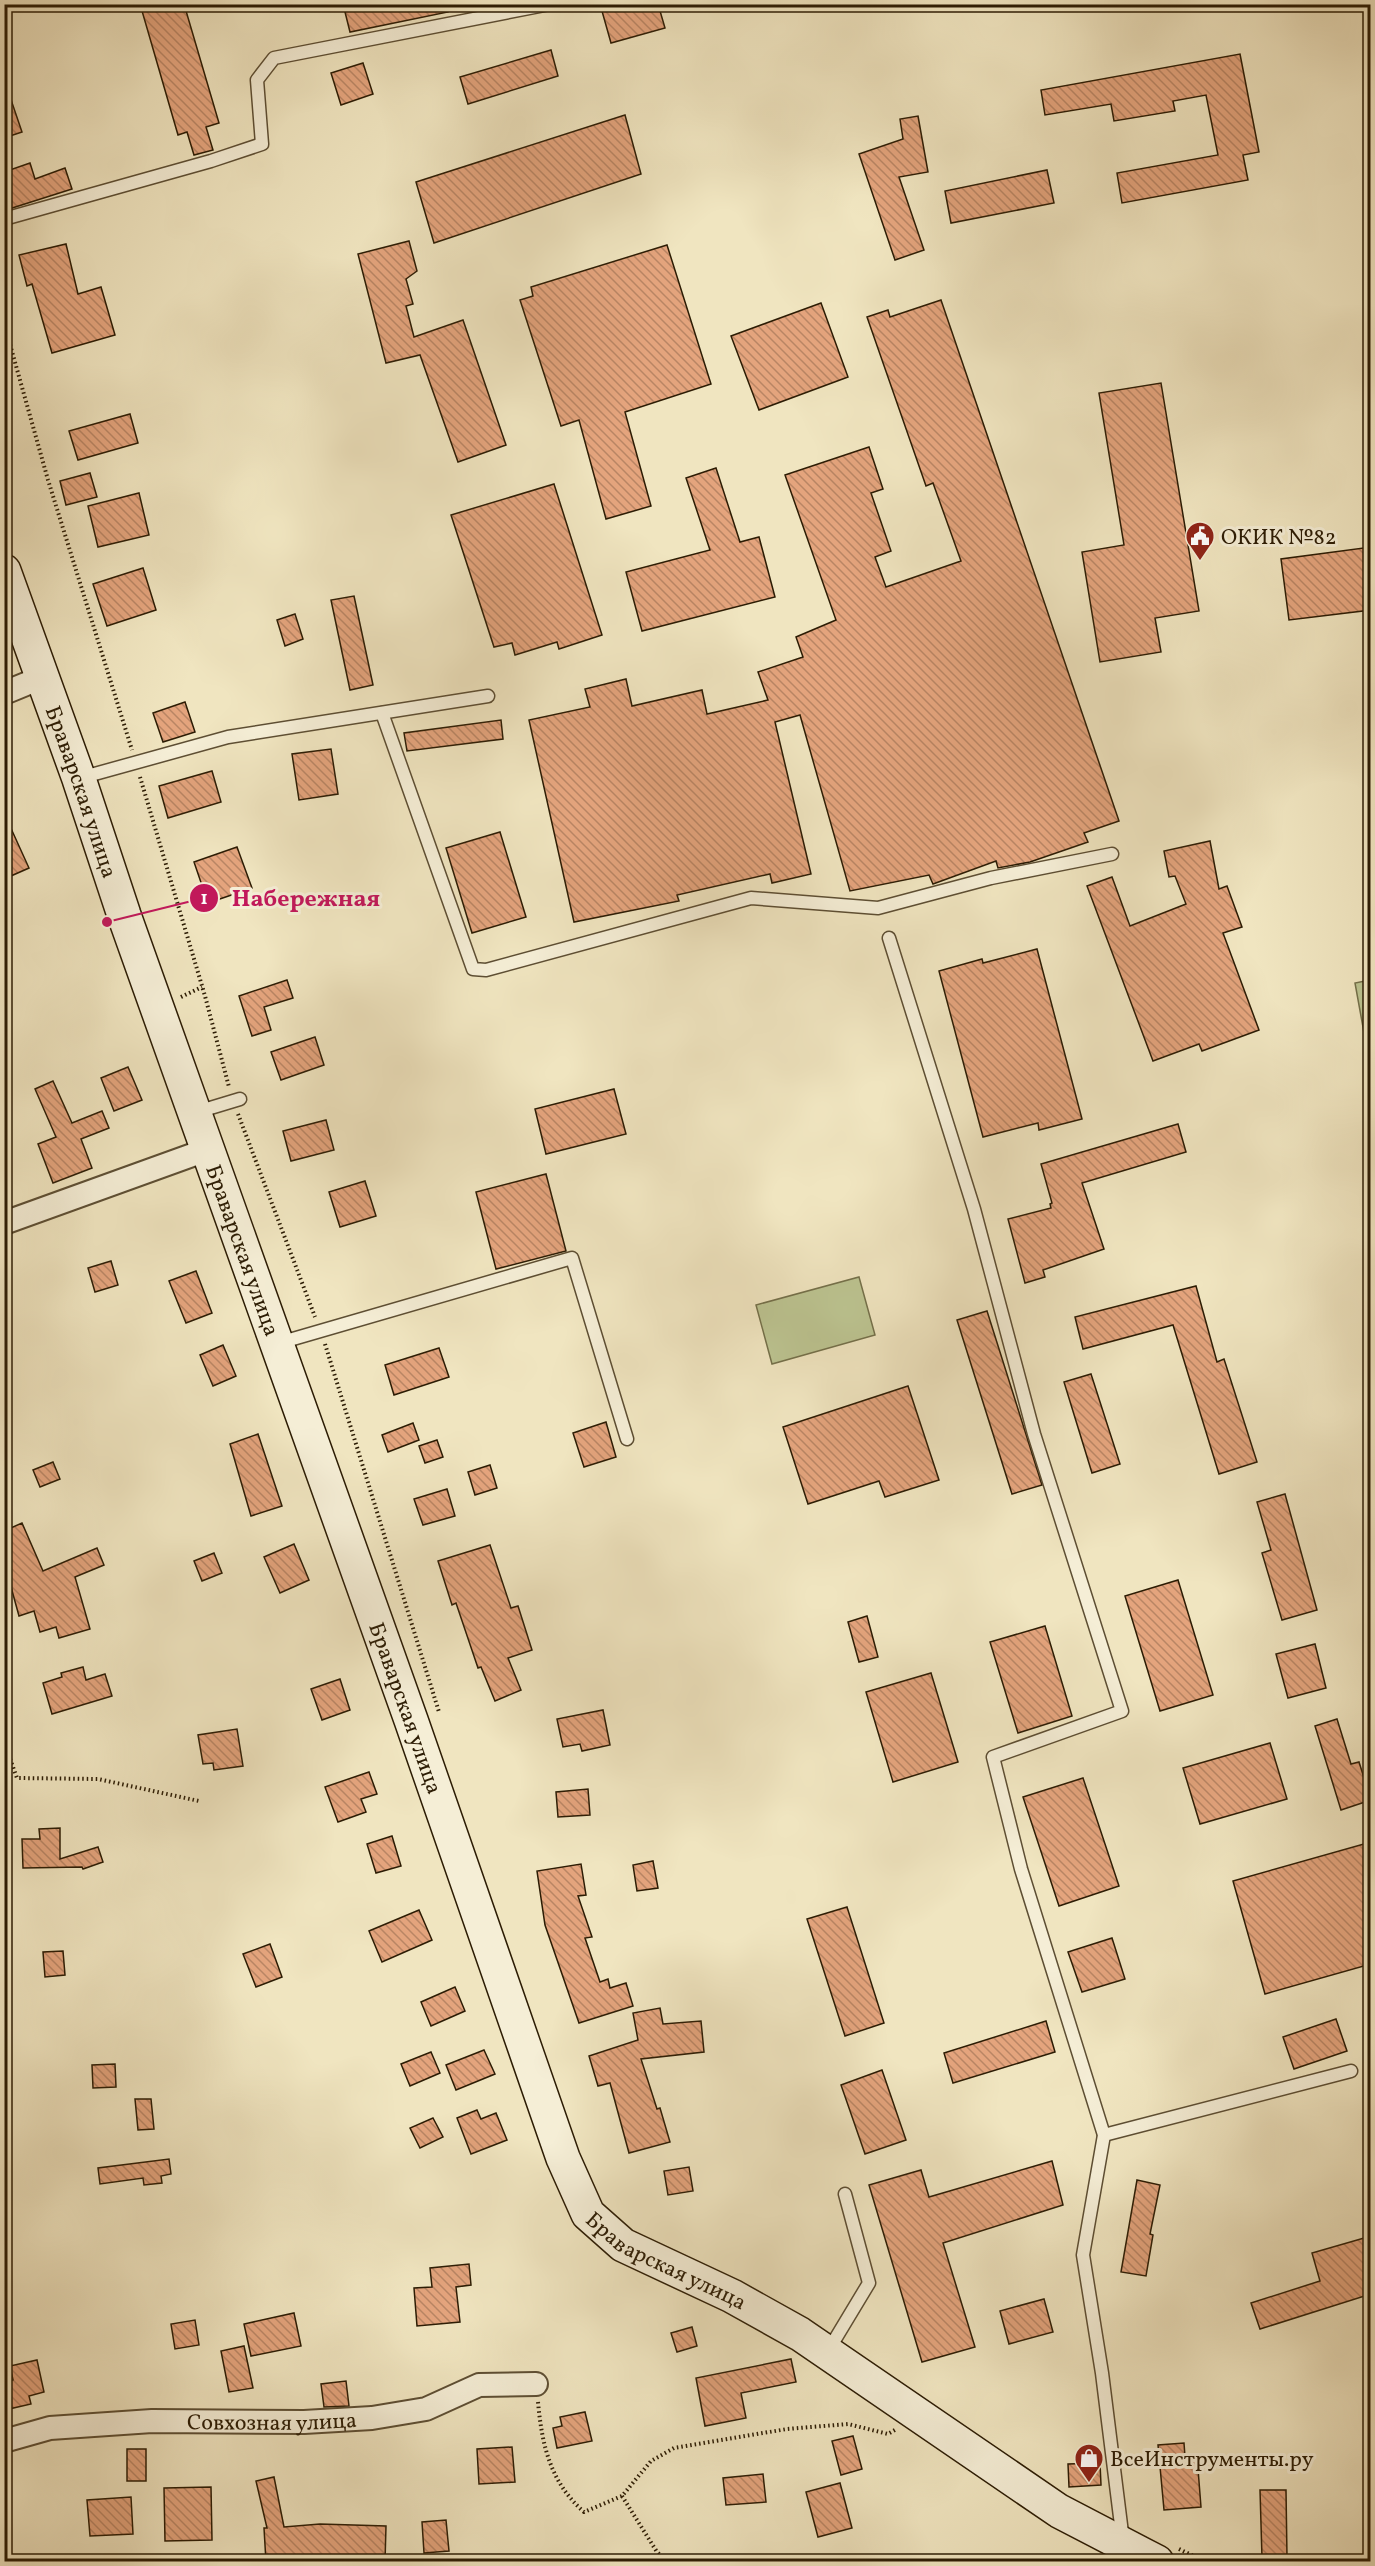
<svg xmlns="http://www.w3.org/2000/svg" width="1375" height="2566" font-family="Vollkorn,serif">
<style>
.green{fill:#bcc491;stroke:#74704a;stroke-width:1.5}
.building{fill:url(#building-back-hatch);stroke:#2c1c04;stroke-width:1.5}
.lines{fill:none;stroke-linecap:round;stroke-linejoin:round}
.service-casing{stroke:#5d4e33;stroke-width:15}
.minor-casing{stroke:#5d4e33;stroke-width:26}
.secondary-casing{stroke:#2c1c04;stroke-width:36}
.path{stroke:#2c1c04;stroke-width:4;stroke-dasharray:1.5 3;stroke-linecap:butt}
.service{stroke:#f5eed6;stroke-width:12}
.minor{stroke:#f5eed6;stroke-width:22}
.secondary{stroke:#f5eed6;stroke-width:33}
.labels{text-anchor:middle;stroke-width:6;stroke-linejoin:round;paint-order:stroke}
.poi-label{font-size:22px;fill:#2c1c04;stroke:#f5eed6;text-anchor:start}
.street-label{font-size:22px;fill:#2c1c04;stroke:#f5eed6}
.leader{fill:none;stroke:#c2185b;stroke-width:2}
.callout-dot{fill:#c2185b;stroke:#f5eed6;stroke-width:2}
.mark-label{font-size:18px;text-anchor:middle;font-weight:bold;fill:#fff}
.callout-label{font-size:24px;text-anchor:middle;font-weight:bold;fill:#c2185b;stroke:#f5eed6;stroke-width:6;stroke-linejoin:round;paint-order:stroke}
</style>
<defs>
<pattern id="building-back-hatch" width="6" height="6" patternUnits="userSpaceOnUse" patternTransform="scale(1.5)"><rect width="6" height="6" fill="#e4a47d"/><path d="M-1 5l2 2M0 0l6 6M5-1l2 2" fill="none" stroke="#b98564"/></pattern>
</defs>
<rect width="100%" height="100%" fill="#f0e5c0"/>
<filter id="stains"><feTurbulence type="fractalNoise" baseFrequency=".00333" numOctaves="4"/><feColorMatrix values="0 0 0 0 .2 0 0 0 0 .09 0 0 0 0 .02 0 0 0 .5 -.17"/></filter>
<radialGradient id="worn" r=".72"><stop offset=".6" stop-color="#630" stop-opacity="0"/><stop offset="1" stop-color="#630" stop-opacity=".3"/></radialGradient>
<g class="green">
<path d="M 1370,980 L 1370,1066 L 1355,983 Z"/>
<path d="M 859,1277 L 875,1335 L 772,1364 L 756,1305 Z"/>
</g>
<g class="building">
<path d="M 140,4 L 184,4 L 219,123 L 206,127 L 213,150 L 194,155 L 187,132 L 178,135 Z"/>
<path d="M 343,4 L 448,4 L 448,12 L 350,32 Z"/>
<path d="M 600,4 L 658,4 L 665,28 L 611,43 Z"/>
<path d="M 551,50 L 558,76 L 468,104 L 460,77 Z"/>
<path d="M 1240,54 L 1259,152 L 1243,155 L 1248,180 L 1122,203 L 1117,173 L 1218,155 L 1206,95 L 1173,101 L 1175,111 L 1114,121 L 1111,104 L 1045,115 L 1041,90 Z"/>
<path d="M 363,63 L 373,94 L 341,105 L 331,73 Z"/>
<path d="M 7,88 L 22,132 L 4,138 L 4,89 Z"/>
<path d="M 625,115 L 641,174 L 434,243 L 416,182 Z"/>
<path d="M 918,116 L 928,172 L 899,177 L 924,250 L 895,260 L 859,154 L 903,139 L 900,119 Z"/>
<path d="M 30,163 L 35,179 L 65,168 L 72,189 L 9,209 L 4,195 L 4,172 Z"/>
<path d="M 1047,170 L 1054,203 L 951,223 L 945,191 Z"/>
<path d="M 409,241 L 417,271 L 406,279 L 413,304 L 406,306 L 414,337 L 463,320 L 506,445 L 458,462 L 420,355 L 386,363 L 358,254 Z"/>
<path d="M 66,244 L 78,294 L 101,287 L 115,335 L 52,353 L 32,284 L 27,286 L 19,255 Z"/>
<path d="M 667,245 L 711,384 L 625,412 L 651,506 L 606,519 L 579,420 L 561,426 L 520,300 L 533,296 L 531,287 Z"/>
<path d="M 941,300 L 1119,821 L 1084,833 L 1088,842 L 1030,862 L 998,868 L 996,861 L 933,884 L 929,875 L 850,891 L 800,715 L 775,722 L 811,874 L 772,883 L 770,874 L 677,895 L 679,901 L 574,922 L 529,720 L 590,707 L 585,689 L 626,679 L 632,706 L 702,690 L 707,714 L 768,700 L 758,672 L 803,657 L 796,637 L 836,620 L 785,475 L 869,447 L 883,489 L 871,493 L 891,551 L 875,557 L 886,587 L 961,561 L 933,483 L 926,486 L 867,317 L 888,310 L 890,317 Z"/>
<path d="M 821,303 L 848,377 L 759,410 L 731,336 Z"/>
<path d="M 1161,383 L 1199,611 L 1155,618 L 1161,652 L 1100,662 L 1082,552 L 1124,545 L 1099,393 Z"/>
<path d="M 130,414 L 138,443 L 78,460 L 69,431 Z"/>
<path d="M 716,468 L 740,542 L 759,537 L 775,597 L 642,631 L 626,572 L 710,550 L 686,478 Z"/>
<path d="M 90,473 L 97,497 L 66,505 L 60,481 Z"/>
<path d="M 554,484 L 602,635 L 559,649 L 557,642 L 515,655 L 512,643 L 494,647 L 451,515 Z"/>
<path d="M 139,493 L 149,535 L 98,547 L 88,506 Z"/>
<path d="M 1371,547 L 1371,610 L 1289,620 L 1281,559 Z"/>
<path d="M 143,568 L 156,610 L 107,626 L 93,584 Z"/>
<path d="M 354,596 L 373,685 L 350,690 L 331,600 Z"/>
<path d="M 295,614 L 303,639 L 285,646 L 277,620 Z"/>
<path d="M 185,702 L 195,732 L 163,742 L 153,713 Z"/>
<path d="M 501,720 L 503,739 L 407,751 L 404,733 Z"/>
<path d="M 331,749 L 338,794 L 299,800 L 292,754 Z"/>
<path d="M 212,771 L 221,802 L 168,818 L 159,786 Z"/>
<path d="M 4,813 L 29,868 L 4,879 Z"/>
<path d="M 500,832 L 526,917 L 472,933 L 446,848 Z"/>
<path d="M 1210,841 L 1219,889 L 1227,886 L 1242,927 L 1223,933 L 1259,1030 L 1202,1051 L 1199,1044 L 1153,1061 L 1087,886 L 1112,877 L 1130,926 L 1186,904 L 1175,876 L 1169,877 L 1164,851 Z"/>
<path d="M 237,847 L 252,888 L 208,903 L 194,862 Z"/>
<path d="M 1037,949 L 1082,1119 L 1039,1130 L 1038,1123 L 983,1137 L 939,971 L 982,959 L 983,963 Z"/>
<path d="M 287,980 L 293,998 L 264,1007 L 271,1030 L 252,1036 L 239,996 Z"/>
<path d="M 315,1037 L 324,1065 L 281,1080 L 271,1052 Z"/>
<path d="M 128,1067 L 142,1100 L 114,1111 L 101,1078 Z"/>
<path d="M 53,1081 L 72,1123 L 102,1111 L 109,1128 L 81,1139 L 92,1168 L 53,1183 L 38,1144 L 56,1137 L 35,1089 Z"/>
<path d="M 614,1089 L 626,1134 L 546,1154 L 535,1109 Z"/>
<path d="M 326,1120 L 334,1150 L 291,1161 L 283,1131 Z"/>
<path d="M 1178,1124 L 1186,1152 L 1082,1183 L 1104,1249 L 1043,1270 L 1045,1277 L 1025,1283 L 1008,1219 L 1051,1208 L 1050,1204 L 1052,1203 L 1041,1164 Z"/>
<path d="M 546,1174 L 566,1251 L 496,1269 L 476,1192 Z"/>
<path d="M 365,1181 L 376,1216 L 340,1227 L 329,1192 Z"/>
<path d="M 111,1261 L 118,1285 L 95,1292 L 88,1268 Z"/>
<path d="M 196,1271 L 212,1313 L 186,1323 L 169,1281 Z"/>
<path d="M 1196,1286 L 1217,1362 L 1224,1359 L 1257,1462 L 1219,1474 L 1173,1325 L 1083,1349 L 1075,1317 Z"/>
<path d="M 987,1311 L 1042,1485 L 1012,1494 L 957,1320 Z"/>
<path d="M 223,1345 L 236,1376 L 213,1386 L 200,1355 Z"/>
<path d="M 439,1348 L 449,1377 L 394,1395 L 385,1365 Z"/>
<path d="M 1091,1374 L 1120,1464 L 1092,1473 L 1064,1382 Z"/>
<path d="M 908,1386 L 939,1480 L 885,1497 L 879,1481 L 808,1504 L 783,1427 Z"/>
<path d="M 606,1422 L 616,1457 L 584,1467 L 573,1433 Z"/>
<path d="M 413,1423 L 419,1440 L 388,1452 L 382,1435 Z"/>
<path d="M 258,1434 L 282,1506 L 251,1516 L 230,1444 Z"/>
<path d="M 437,1440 L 443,1457 L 425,1463 L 419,1446 Z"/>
<path d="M 53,1462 L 60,1479 L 40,1487 L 33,1470 Z"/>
<path d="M 490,1465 L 497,1488 L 475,1495 L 468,1472 Z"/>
<path d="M 447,1489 L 455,1516 L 423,1525 L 414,1499 Z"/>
<path d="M 1285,1494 L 1317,1610 L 1282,1620 L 1262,1553 L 1271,1550 L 1257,1502 Z"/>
<path d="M 22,1523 L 43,1571 L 97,1548 L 104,1565 L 75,1577 L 90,1629 L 59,1638 L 56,1627 L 40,1632 L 34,1611 L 19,1616 L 8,1576 L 4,1577 L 4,1531 Z"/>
<path d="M 294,1544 L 309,1580 L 280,1593 L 264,1557 Z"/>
<path d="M 490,1545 L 511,1608 L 518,1606 L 532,1650 L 508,1658 L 521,1690 L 495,1701 L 481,1667 L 478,1668 L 456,1603 L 452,1605 L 438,1561 Z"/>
<path d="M 214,1553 L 222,1573 L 202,1581 L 194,1561 Z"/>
<path d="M 1178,1580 L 1213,1695 L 1160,1711 L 1125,1596 Z"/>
<path d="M 867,1616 L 878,1657 L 859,1662 L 848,1622 Z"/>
<path d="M 1045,1626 L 1072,1716 L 1018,1733 L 990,1642 Z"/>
<path d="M 1315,1644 L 1326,1688 L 1288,1698 L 1276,1654 Z"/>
<path d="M 83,1667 L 86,1680 L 105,1674 L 112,1696 L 52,1714 L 43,1683 L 62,1677 L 61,1673 Z"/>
<path d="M 931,1673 L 958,1762 L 893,1782 L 866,1692 Z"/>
<path d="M 340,1679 L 350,1710 L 322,1720 L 311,1689 Z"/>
<path d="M 603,1710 L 610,1745 L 582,1751 L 580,1744 L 563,1747 L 557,1719 Z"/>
<path d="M 1337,1719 L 1351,1764 L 1359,1762 L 1371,1800 L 1341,1810 L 1315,1726 Z"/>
<path d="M 237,1729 L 243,1766 L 214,1770 L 213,1763 L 203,1764 L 198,1735 Z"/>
<path d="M 1270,1743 L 1287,1799 L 1200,1824 L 1183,1768 Z"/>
<path d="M 369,1772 L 377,1794 L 361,1799 L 366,1812 L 338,1822 L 325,1787 Z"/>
<path d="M 1083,1778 L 1119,1886 L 1059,1906 L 1023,1797 Z"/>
<path d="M 588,1789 L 590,1815 L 558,1817 L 556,1792 Z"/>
<path d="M 60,1828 L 60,1859 L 98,1847 L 103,1862 L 83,1869 L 82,1867 L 23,1868 L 22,1839 L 40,1839 L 39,1829 Z"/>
<path d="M 392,1836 L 401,1866 L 376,1873 L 367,1844 Z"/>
<path d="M 1371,1842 L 1371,1964 L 1265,1994 L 1233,1881 Z"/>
<path d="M 653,1861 L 658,1888 L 637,1891 L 633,1865 Z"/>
<path d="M 581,1864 L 586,1895 L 578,1896 L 592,1937 L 585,1938 L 600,1982 L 608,1979 L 610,1988 L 626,1983 L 633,2006 L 579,2023 L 545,1925 L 537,1871 Z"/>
<path d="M 847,1907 L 884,2023 L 845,2036 L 807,1919 Z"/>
<path d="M 419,1910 L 432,1940 L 382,1962 L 369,1931 Z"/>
<path d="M 1112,1938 L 1125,1979 L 1082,1992 L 1068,1952 Z"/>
<path d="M 270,1944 L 282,1977 L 256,1987 L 243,1954 Z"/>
<path d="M 63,1951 L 65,1975 L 45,1977 L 43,1952 Z"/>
<path d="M 455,1987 L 465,2011 L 431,2026 L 421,2002 Z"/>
<path d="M 660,2008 L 663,2024 L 701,2021 L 704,2052 L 641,2059 L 657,2109 L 660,2108 L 670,2142 L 629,2153 L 610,2083 L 598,2086 L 589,2056 L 638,2040 L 633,2013 Z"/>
<path d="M 1336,2019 L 1347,2051 L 1294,2069 L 1283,2037 Z"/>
<path d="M 1046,2021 L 1055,2052 L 953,2083 L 944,2053 Z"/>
<path d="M 484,2050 L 495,2074 L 456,2090 L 446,2065 Z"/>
<path d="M 431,2052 L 440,2073 L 410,2086 L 401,2064 Z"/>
<path d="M 115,2064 L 116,2087 L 93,2088 L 92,2065 Z"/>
<path d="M 882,2070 L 906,2140 L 865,2154 L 841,2085 Z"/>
<path d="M 135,2099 L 151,2099 L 154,2129 L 138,2130 Z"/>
<path d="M 477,2110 L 481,2119 L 496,2113 L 507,2140 L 471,2154 L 457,2118 Z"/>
<path d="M 433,2118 L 443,2137 L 420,2148 L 410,2128 Z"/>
<path d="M 169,2159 L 171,2174 L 161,2176 L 162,2183 L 144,2185 L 143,2178 L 100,2184 L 98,2168 Z"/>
<path d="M 1052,2161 L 1063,2205 L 943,2243 L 975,2347 L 922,2362 L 869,2185 L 921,2170 L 929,2197 Z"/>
<path d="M 689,2167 L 693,2191 L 668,2195 L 664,2171 Z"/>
<path d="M 1137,2180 L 1160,2185 L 1150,2234 L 1153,2235 L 1146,2276 L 1121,2272 Z"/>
<path d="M 1371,2236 L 1371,2294 L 1260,2329 L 1251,2303 L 1320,2281 L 1312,2253 Z"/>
<path d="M 469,2264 L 471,2285 L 456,2287 L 460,2322 L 417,2326 L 414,2288 L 432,2287 L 430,2268 Z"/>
<path d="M 1044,2299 L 1053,2332 L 1009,2344 L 1000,2311 Z"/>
<path d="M 294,2313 L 301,2346 L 251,2356 L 244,2324 Z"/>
<path d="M 195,2320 L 199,2345 L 175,2349 L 171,2324 Z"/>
<path d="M 692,2327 L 697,2346 L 677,2352 L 671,2333 Z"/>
<path d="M 244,2346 L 253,2388 L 229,2392 L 221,2351 Z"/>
<path d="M 791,2359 L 796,2382 L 741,2393 L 746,2418 L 705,2426 L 696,2378 Z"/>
<path d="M 37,2360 L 44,2392 L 29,2396 L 31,2404 L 9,2409 L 4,2382 L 13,2380 L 10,2366 Z"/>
<path d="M 346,2381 L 349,2406 L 324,2407 L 321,2384 Z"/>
<path d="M 585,2412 L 592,2441 L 557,2448 L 553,2428 L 562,2426 L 560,2417 Z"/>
<path d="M 853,2436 L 862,2469 L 841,2475 L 832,2441 Z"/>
<path d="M 1184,2443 L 1185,2457 L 1197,2456 L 1201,2507 L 1164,2510 L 1158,2445 Z"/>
<path d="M 512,2447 L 515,2482 L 479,2484 L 477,2449 Z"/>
<rect x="127" y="2449" width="19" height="32"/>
<path d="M 1100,2463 L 1101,2485 L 1069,2487 L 1068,2464 Z"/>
<path d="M 763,2474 L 766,2502 L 726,2505 L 723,2478 Z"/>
<path d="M 274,2477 L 284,2527 L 320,2524 L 386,2526 L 385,2562 L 266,2562 L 264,2528 L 267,2528 L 256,2481 Z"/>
<path d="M 840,2483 L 852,2528 L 818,2537 L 806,2492 Z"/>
<path d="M 211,2487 L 212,2540 L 165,2541 L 164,2488 Z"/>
<path d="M 1260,2490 L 1286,2490 L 1287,2557 L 1262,2558 Z"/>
<path d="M 131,2497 L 133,2534 L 90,2536 L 87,2500 Z"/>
<path d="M 446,2520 L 449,2551 L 424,2553 L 422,2522 Z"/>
</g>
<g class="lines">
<g class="service-casing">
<g id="service">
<path d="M 4,219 L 211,161 L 262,144 L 257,80 L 274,58 L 550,4"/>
<path d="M 382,713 L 473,969 L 486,970 L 751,898 L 878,908 L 991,878 L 1112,854"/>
<path d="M 80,778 L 228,737 L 488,696"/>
<path d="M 889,938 L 974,1209 L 1034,1434 L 1122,1711 L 993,1757 L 1021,1869 L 1104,2135 L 1083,2255 L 1102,2373 L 1123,2541"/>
<path d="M 197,1112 L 240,1099"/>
<path d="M 279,1343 L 572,1258 L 627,1439"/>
<path d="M 1104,2135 L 1351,2071"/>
<path d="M 828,2351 L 869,2283 L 845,2194"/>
</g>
</g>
<g class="minor-casing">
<g id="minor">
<path d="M 4,693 L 43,677"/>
<path d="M 4,1223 L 209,1149"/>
<path id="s1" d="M 4,2441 L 50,2428 L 152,2421 L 304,2422 L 372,2418 L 426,2409 L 479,2385 L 536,2384"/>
</g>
</g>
<g class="secondary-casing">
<g id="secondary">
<path id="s2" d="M 4,571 L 79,779 L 124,915 L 411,1720 L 563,2158 L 588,2214 L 623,2245 L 732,2296 L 800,2334 L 1059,2511 L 1157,2562"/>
</g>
</g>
<g class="path">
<path d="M 4,323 L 48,480 L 132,750"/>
<path d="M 140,777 L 205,996 L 229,1087"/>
<path d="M 181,997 L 202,987"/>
<path d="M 238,1114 L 315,1317"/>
<path d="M 325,1344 L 439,1712"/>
<path d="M 4,1742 L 17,1778 L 98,1779 L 199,1801"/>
<path d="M 538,2402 C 542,2445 550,2482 584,2512 L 622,2496 L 651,2461 L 674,2448 L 787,2429 L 848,2424 L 888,2434 L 895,2430"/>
<path d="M 622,2496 L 657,2552 L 668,2562"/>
<path d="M 1179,2549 L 1206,2562"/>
</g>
<use href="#service" class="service"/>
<use href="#minor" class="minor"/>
<use href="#secondary" class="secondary"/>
</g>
<defs>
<g id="civic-pin" transform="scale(1.5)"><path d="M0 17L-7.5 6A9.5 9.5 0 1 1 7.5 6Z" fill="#8f2418" stroke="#f5eed6"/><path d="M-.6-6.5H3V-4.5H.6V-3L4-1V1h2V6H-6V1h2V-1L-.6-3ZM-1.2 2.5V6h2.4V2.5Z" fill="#fff"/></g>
<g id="shop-pin" transform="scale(1.5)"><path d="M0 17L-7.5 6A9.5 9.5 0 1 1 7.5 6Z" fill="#8f2418" stroke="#f5eed6"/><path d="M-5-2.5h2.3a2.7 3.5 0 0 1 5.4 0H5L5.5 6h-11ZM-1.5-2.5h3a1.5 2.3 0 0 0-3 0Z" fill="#fff"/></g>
</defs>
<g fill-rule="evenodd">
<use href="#civic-pin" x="1200" y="536"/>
<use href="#shop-pin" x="1089" y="2458"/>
</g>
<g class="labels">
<g class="poi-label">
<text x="1221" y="544">ОКИК №82</text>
<text x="1110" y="2466">ВсеИнструменты.ру</text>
</g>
<g class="street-label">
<text dy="8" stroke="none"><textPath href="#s2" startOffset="234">Браварская улица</textPath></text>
<text dy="8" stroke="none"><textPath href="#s2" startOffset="720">Браварская улица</textPath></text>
<text dy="8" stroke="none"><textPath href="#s2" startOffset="1206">Браварская улица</textPath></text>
<text dy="8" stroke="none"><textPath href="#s2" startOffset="1836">Браварская улица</textPath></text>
<text dy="8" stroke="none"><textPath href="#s1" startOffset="270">Совхозная улица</textPath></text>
</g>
</g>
<path class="leader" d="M107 922L204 898"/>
<g class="callout-dot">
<circle cx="107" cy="922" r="6"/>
<circle cx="204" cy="898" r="15"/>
</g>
<g class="mark-label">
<text x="204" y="904">1</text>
</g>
<g class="callout-label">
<text x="306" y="906">Набережная</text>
</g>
<rect width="1375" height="2566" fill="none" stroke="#f0e5c0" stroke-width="24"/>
<rect x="6" y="6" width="1363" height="2554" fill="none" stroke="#2c1c04" stroke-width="3"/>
<rect x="12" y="12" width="1351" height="2542" fill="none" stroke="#2c1c04" stroke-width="1.5"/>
<rect width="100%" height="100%" filter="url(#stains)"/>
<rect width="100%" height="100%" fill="url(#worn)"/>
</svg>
